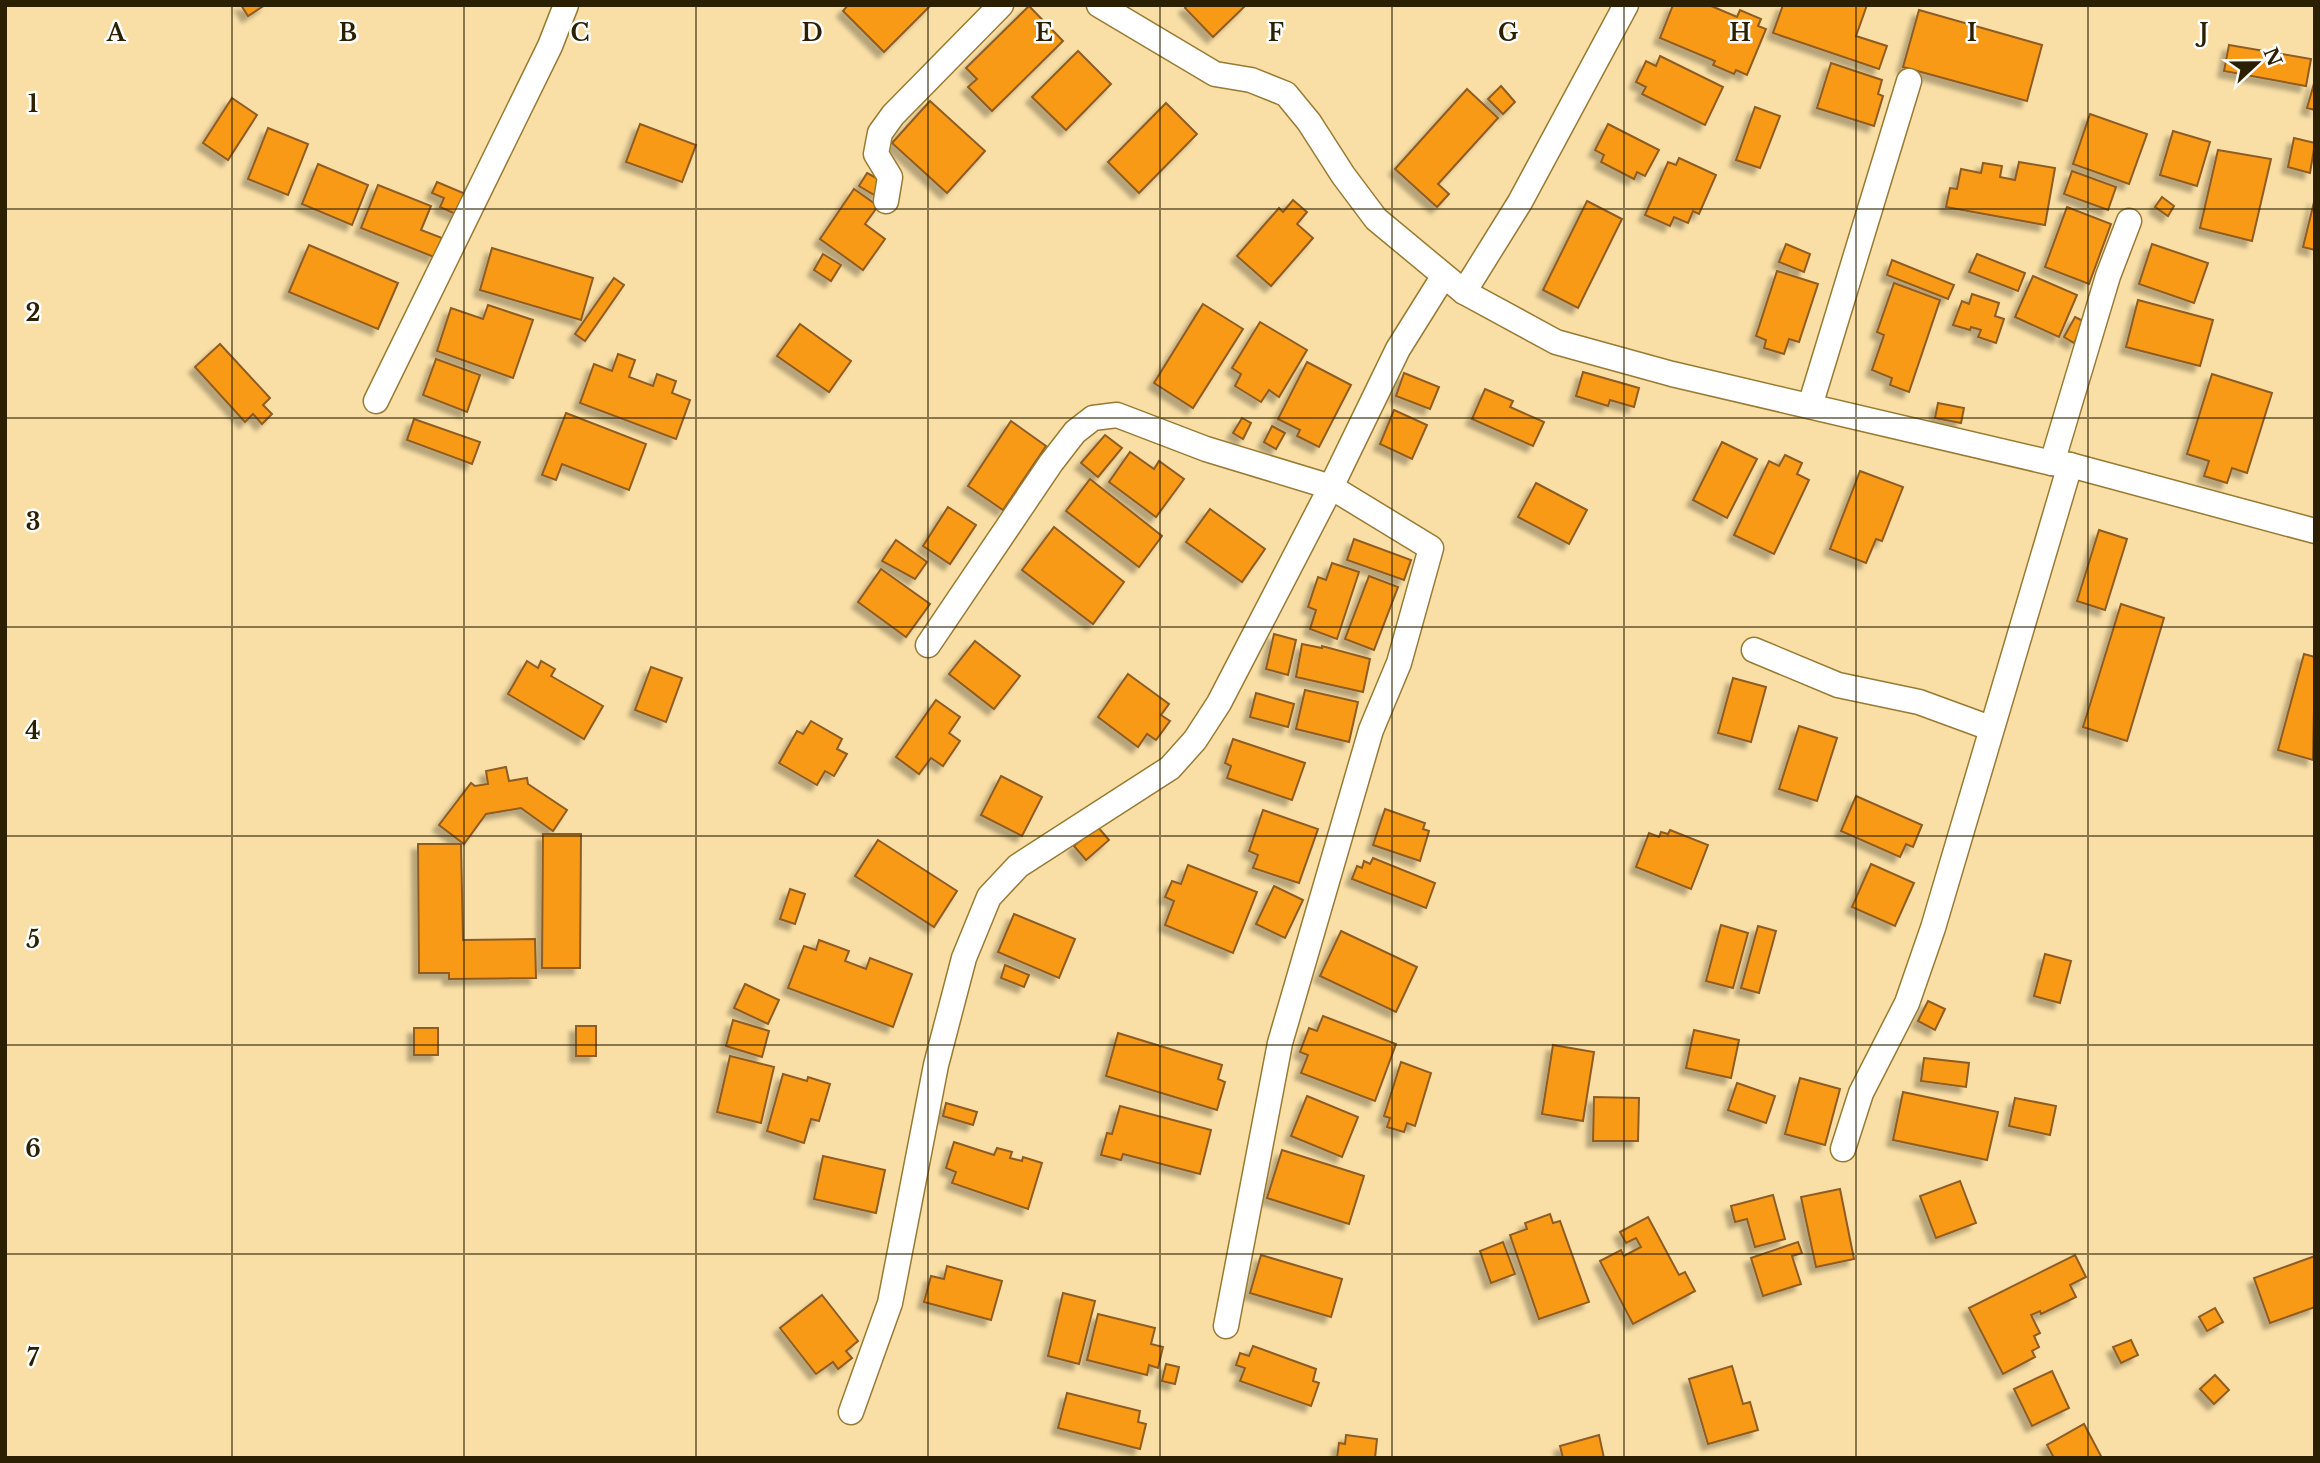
<svg xmlns="http://www.w3.org/2000/svg" width="2320" height="1463" font-family="'Libre Baskerville',serif">
<style>
.building{fill:#f99a19;stroke:#8f5c22;stroke-width:2;filter:url(#shadow)}
.lines{fill:none;stroke-linecap:round;stroke-linejoin:round}
.street-casing{stroke:#997a32;stroke-width:27}
.street{stroke:#fff;stroke-width:24}
.grid{fill:none;stroke:#2c2002;stroke-width:2;stroke-opacity:0.55}
.grid-label{font-size:23px;text-anchor:middle;font-weight:bold;fill:#2c2002;stroke:#fff;stroke-width:5;stroke-linejoin:round;paint-order:stroke}
</style>
<defs>
<filter id="shadow"><feDropShadow dx="-6" dy="6" stdDeviation="2" flood-color="#0004"/></filter>
</defs>
<rect width="100%" height="100%" fill="#f9dfa6"/>
<g class="building">
<path d="M 241,5 L 265,5 L 248,16 Z"/>
<path d="M 848,5 L 931,5 L 884,52 L 843,11 Z"/>
<path d="M 1187,5 L 1246,5 L 1213,37 L 1185,8 Z"/>
<path d="M 1673,5 L 1709,5 L 1737,17 L 1740,10 L 1761,19 L 1758,26 L 1766,29 L 1747,75 L 1736,70 L 1734,74 L 1713,65 L 1715,61 L 1660,38 Z"/>
<path d="M 1783,5 L 1867,5 L 1856,36 L 1887,46 L 1879,69 L 1773,33 Z"/>
<path d="M 1029,6 L 1063,41 L 992,111 L 968,87 L 977,79 L 966,68 Z"/>
<path d="M 1919,10 L 2042,45 L 2027,101 L 1903,67 Z"/>
<path d="M 2229,45 L 2311,59 L 2306,86 L 2224,71 Z"/>
<path d="M 1078,51 L 1111,84 L 1066,130 L 1032,97 Z"/>
<path d="M 1660,56 L 1723,87 L 1705,125 L 1642,94 L 1646,87 L 1636,82 L 1646,61 L 1656,66 Z"/>
<path d="M 1831,63 L 1882,80 L 1878,94 L 1883,96 L 1874,126 L 1817,108 Z"/>
<path d="M 2315,80 L 2315,110 L 2307,108 Z"/>
<path d="M 1501,86 L 1515,102 L 1503,114 L 1488,99 Z"/>
<path d="M 1467,89 L 1498,118 L 1438,184 L 1449,194 L 1437,207 L 1395,169 Z"/>
<path d="M 232,98 L 257,115 L 228,160 L 203,143 Z"/>
<path d="M 930,101 L 985,151 L 947,193 L 892,143 Z"/>
<path d="M 1166,103 L 1197,134 L 1139,193 L 1108,162 Z"/>
<path d="M 1755,107 L 1780,116 L 1760,168 L 1736,160 Z"/>
<path d="M 2090,114 L 2147,134 L 2129,184 L 2073,164 Z"/>
<path d="M 640,124 L 696,145 L 682,182 L 626,162 Z"/>
<path d="M 1608,124 L 1659,150 L 1645,176 L 1637,172 L 1634,179 L 1601,162 L 1604,155 L 1595,150 Z"/>
<path d="M 268,128 L 308,144 L 288,195 L 248,179 Z"/>
<path d="M 2173,131 L 2210,142 L 2197,186 L 2160,175 Z"/>
<path d="M 2294,138 L 2315,143 L 2310,173 L 2288,167 Z"/>
<path d="M 2218,150 L 2271,159 L 2252,241 L 2200,228 Z"/>
<path d="M 1679,158 L 1716,175 L 1699,214 L 1693,211 L 1688,223 L 1674,217 L 1670,226 L 1645,215 L 1668,162 L 1676,165 Z"/>
<path d="M 2019,162 L 2055,168 L 2045,225 L 1946,207 L 1950,188 L 1957,189 L 1961,169 L 1981,173 L 1983,163 L 2002,166 L 2000,177 L 2015,180 Z"/>
<path d="M 318,164 L 368,185 L 352,225 L 302,204 Z"/>
<path d="M 2072,171 L 2116,187 L 2108,210 L 2064,194 Z"/>
<path d="M 867,173 L 884,182 L 876,196 L 859,186 Z"/>
<path d="M 437,182 L 468,195 L 460,216 L 440,207 L 444,198 L 432,193 Z"/>
<path d="M 378,185 L 431,206 L 421,230 L 442,238 L 434,257 L 361,228 Z"/>
<path d="M 854,189 L 878,206 L 865,224 L 885,239 L 863,270 L 820,239 Z"/>
<path d="M 2162,197 L 2174,206 L 2168,216 L 2155,207 Z"/>
<path d="M 2315,198 L 2315,250 L 2303,247 Z"/>
<path d="M 1293,200 L 1307,212 L 1297,224 L 1313,238 L 1271,286 L 1237,256 L 1279,208 L 1283,212 Z"/>
<path d="M 1587,201 L 1622,219 L 1578,308 L 1543,290 Z"/>
<path d="M 2067,207 L 2111,224 L 2089,284 L 2045,267 Z"/>
<path d="M 1786,244 L 1810,254 L 1804,272 L 1779,262 Z"/>
<path d="M 2152,244 L 2208,263 L 2194,303 L 2139,284 Z"/>
<path d="M 309,245 L 398,283 L 378,329 L 289,292 Z"/>
<path d="M 492,248 L 593,278 L 581,320 L 480,290 Z"/>
<path d="M 823,254 L 841,265 L 831,281 L 814,270 Z"/>
<path d="M 1977,254 L 2025,273 L 2018,291 L 1969,272 Z"/>
<path d="M 1892,260 L 1954,285 L 1948,299 L 1887,275 Z"/>
<path d="M 1777,271 L 1818,284 L 1799,342 L 1789,339 L 1784,354 L 1764,348 L 1766,340 L 1756,336 Z"/>
<path d="M 2033,276 L 2077,295 L 2059,337 L 2015,317 Z"/>
<path d="M 614,278 L 624,285 L 585,341 L 575,334 Z"/>
<path d="M 1894,283 L 1940,300 L 1909,392 L 1890,385 L 1892,378 L 1872,370 L 1884,335 L 1877,332 Z"/>
<path d="M 1972,294 L 1999,303 L 1995,316 L 2004,319 L 1996,343 L 1978,337 L 1981,330 L 1971,327 L 1970,330 L 1953,325 L 1962,301 L 1969,304 Z"/>
<path d="M 2138,300 L 2213,320 L 2200,366 L 2126,347 Z"/>
<path d="M 1203,304 L 1243,329 L 1193,408 L 1154,383 Z"/>
<path d="M 488,305 L 533,320 L 513,378 L 437,351 L 451,308 L 483,319 Z"/>
<path d="M 2075,317 L 2085,322 L 2074,343 L 2064,337 Z"/>
<path d="M 1260,322 L 1307,350 L 1279,397 L 1269,390 L 1261,402 L 1235,386 L 1241,374 L 1232,368 Z"/>
<path d="M 800,324 L 851,361 L 829,392 L 777,356 Z"/>
<path d="M 220,344 L 270,398 L 263,405 L 272,414 L 262,424 L 253,414 L 245,422 L 195,367 Z"/>
<path d="M 618,354 L 635,360 L 629,377 L 653,386 L 657,374 L 676,381 L 672,393 L 690,400 L 676,439 L 580,403 L 594,364 L 612,371 Z"/>
<path d="M 436,359 L 480,375 L 467,412 L 423,395 Z"/>
<path d="M 1307,362 L 1351,385 L 1319,447 L 1297,436 L 1300,430 L 1278,419 Z"/>
<path d="M 1583,372 L 1639,388 L 1634,407 L 1610,400 L 1608,406 L 1576,396 Z"/>
<path d="M 1404,373 L 1439,387 L 1430,409 L 1396,396 Z"/>
<path d="M 2212,374 L 2272,393 L 2247,473 L 2232,468 L 2227,483 L 2204,476 L 2209,461 L 2187,454 Z"/>
<path d="M 1485,389 L 1513,401 L 1510,407 L 1544,422 L 1533,446 L 1472,419 Z"/>
<path d="M 1938,403 L 1964,408 L 1961,423 L 1935,418 Z"/>
<path d="M 1394,410 L 1427,425 L 1412,459 L 1380,444 Z"/>
<path d="M 566,413 L 646,444 L 629,490 L 562,464 L 556,480 L 542,475 Z"/>
<path d="M 1242,418 L 1251,423 L 1243,439 L 1233,433 Z"/>
<path d="M 414,419 L 480,442 L 472,464 L 407,440 Z"/>
<path d="M 1011,421 L 1046,446 L 1003,510 L 968,486 Z"/>
<path d="M 1272,426 L 1285,433 L 1276,449 L 1264,442 Z"/>
<path d="M 1105,435 L 1122,448 L 1098,477 L 1081,463 Z"/>
<path d="M 1722,442 L 1757,459 L 1727,518 L 1693,500 Z"/>
<path d="M 1130,452 L 1154,469 L 1159,461 L 1184,479 L 1156,517 L 1109,482 Z"/>
<path d="M 1785,455 L 1802,463 L 1797,474 L 1809,480 L 1774,554 L 1734,535 L 1769,461 L 1779,466 Z"/>
<path d="M 1860,471 L 1903,487 L 1882,541 L 1876,539 L 1866,563 L 1830,549 Z"/>
<path d="M 1090,479 L 1162,536 L 1139,567 L 1066,511 Z"/>
<path d="M 1536,483 L 1587,510 L 1569,544 L 1518,517 Z"/>
<path d="M 948,507 L 976,525 L 950,564 L 923,546 Z"/>
<path d="M 1210,509 L 1265,549 L 1242,582 L 1186,542 Z"/>
<path d="M 1054,527 L 1124,582 L 1093,624 L 1022,570 Z"/>
<path d="M 2099,530 L 2127,539 L 2105,610 L 2077,601 Z"/>
<path d="M 1354,539 L 1411,560 L 1404,580 L 1347,560 Z"/>
<path d="M 896,540 L 927,562 L 915,579 L 882,561 Z"/>
<path d="M 1332,563 L 1359,572 L 1337,639 L 1310,629 L 1316,610 L 1308,607 L 1318,577 L 1326,580 Z"/>
<path d="M 881,569 L 930,604 L 906,637 L 858,602 Z"/>
<path d="M 1369,576 L 1398,587 L 1374,650 L 1345,639 Z"/>
<path d="M 2121,604 L 2164,618 L 2127,741 L 2083,727 Z"/>
<path d="M 1274,634 L 1296,640 L 1288,675 L 1266,669 Z"/>
<path d="M 975,641 L 1020,676 L 994,709 L 949,674 Z"/>
<path d="M 1302,644 L 1322,648 L 1322,646 L 1370,659 L 1363,692 L 1296,677 Z"/>
<path d="M 2304,654 L 2315,657 L 2313,760 L 2278,750 Z"/>
<path d="M 527,661 L 538,668 L 541,661 L 555,669 L 551,676 L 603,706 L 584,739 L 508,694 Z"/>
<path d="M 651,667 L 682,678 L 666,722 L 635,710 Z"/>
<path d="M 1128,674 L 1169,704 L 1161,715 L 1170,721 L 1156,740 L 1147,734 L 1138,747 L 1098,717 Z"/>
<path d="M 1733,678 L 1766,687 L 1751,742 L 1718,733 Z"/>
<path d="M 1305,690 L 1358,702 L 1349,742 L 1296,729 Z"/>
<path d="M 1256,693 L 1294,704 L 1288,727 L 1250,717 Z"/>
<path d="M 936,700 L 960,717 L 949,733 L 960,741 L 943,766 L 931,758 L 919,774 L 896,757 Z"/>
<path d="M 811,721 L 842,739 L 837,749 L 847,754 L 834,776 L 825,771 L 817,785 L 779,763 L 797,731 L 803,734 Z"/>
<path d="M 1799,726 L 1837,738 L 1817,801 L 1779,789 Z"/>
<path d="M 1233,739 L 1305,763 L 1292,800 L 1227,778 L 1231,766 L 1225,763 Z"/>
<path d="M 506,767 L 509,781 L 527,778 L 528,784 L 567,810 L 553,831 L 521,808 L 486,814 L 464,844 L 439,825 L 471,783 L 475,786 L 488,784 L 486,771 Z"/>
<path d="M 1001,776 L 1042,797 L 1022,836 L 981,815 Z"/>
<path d="M 1856,796 L 1922,825 L 1913,847 L 1906,844 L 1900,857 L 1841,831 Z"/>
<path d="M 1385,809 L 1425,823 L 1423,829 L 1429,831 L 1420,861 L 1373,845 Z"/>
<path d="M 1263,810 L 1318,829 L 1299,883 L 1253,868 L 1258,855 L 1249,851 Z"/>
<path d="M 1097,826 L 1109,840 L 1086,860 L 1074,846 Z"/>
<path d="M 1670,830 L 1708,845 L 1691,889 L 1636,867 L 1649,833 L 1659,837 L 1661,832 L 1668,834 Z"/>
<path d="M 543,834 L 581,834 L 580,968 L 542,968 Z"/>
<path d="M 878,840 L 957,891 L 934,927 L 855,876 Z"/>
<path d="M 418,844 L 461,844 L 463,940 L 535,939 L 536,978 L 449,979 L 449,973 L 419,973 Z"/>
<path d="M 1373,858 L 1435,883 L 1426,908 L 1352,879 L 1357,866 L 1362,868 L 1364,861 L 1370,864 Z"/>
<path d="M 1871,864 L 1914,883 L 1895,926 L 1852,907 Z"/>
<path d="M 1188,865 L 1257,892 L 1233,953 L 1165,925 L 1174,901 L 1165,897 L 1172,881 L 1181,884 Z"/>
<path d="M 1274,886 L 1303,900 L 1285,938 L 1256,924 Z"/>
<path d="M 790,889 L 805,894 L 795,924 L 780,919 Z"/>
<path d="M 1014,914 L 1075,939 L 1059,978 L 998,952 Z"/>
<path d="M 1721,925 L 1748,933 L 1733,988 L 1706,981 Z"/>
<path d="M 1758,926 L 1776,931 L 1759,993 L 1741,988 Z"/>
<path d="M 1341,931 L 1417,967 L 1396,1012 L 1320,976 Z"/>
<path d="M 819,940 L 849,951 L 845,961 L 866,969 L 870,958 L 912,974 L 893,1027 L 788,988 L 804,946 L 816,950 Z"/>
<path d="M 2045,954 L 2071,961 L 2060,1003 L 2034,996 Z"/>
<path d="M 1005,965 L 1029,975 L 1024,987 L 1001,978 Z"/>
<path d="M 745,984 L 779,1000 L 768,1024 L 734,1008 Z"/>
<path d="M 1928,1001 L 1945,1009 L 1935,1030 L 1918,1021 Z"/>
<path d="M 1323,1016 L 1396,1044 L 1375,1101 L 1301,1073 L 1308,1055 L 1300,1052 L 1309,1028 L 1317,1031 Z"/>
<path d="M 733,1020 L 769,1031 L 762,1057 L 726,1046 Z"/>
<rect x="576" y="1026" width="20" height="30"/>
<rect x="414" y="1028" width="24" height="27"/>
<path d="M 1694,1030 L 1739,1040 L 1731,1078 L 1686,1068 Z"/>
<path d="M 1118,1033 L 1222,1065 L 1218,1079 L 1225,1082 L 1217,1110 L 1106,1076 Z"/>
<path d="M 1553,1045 L 1594,1052 L 1583,1121 L 1542,1114 Z"/>
<path d="M 730,1056 L 774,1067 L 761,1123 L 717,1112 Z"/>
<path d="M 1924,1058 L 1969,1063 L 1966,1087 L 1921,1081 Z"/>
<path d="M 1401,1062 L 1431,1073 L 1415,1126 L 1407,1123 L 1404,1132 L 1387,1127 L 1390,1118 L 1384,1116 Z"/>
<path d="M 783,1074 L 807,1081 L 808,1077 L 830,1084 L 819,1121 L 811,1119 L 804,1143 L 767,1131 Z"/>
<path d="M 1800,1078 L 1840,1089 L 1825,1145 L 1785,1134 Z"/>
<path d="M 1737,1083 L 1775,1096 L 1766,1123 L 1728,1110 Z"/>
<path d="M 1903,1092 L 1998,1112 L 1987,1160 L 1893,1140 Z"/>
<path d="M 1307,1096 L 1358,1117 L 1342,1157 L 1291,1136 Z"/>
<path d="M 1594,1097 L 1639,1098 L 1638,1141 L 1593,1141 Z"/>
<path d="M 2015,1098 L 2056,1106 L 2050,1135 L 2009,1126 Z"/>
<path d="M 946,1103 L 977,1112 L 973,1125 L 943,1116 Z"/>
<path d="M 1120,1106 L 1211,1130 L 1200,1174 L 1123,1154 L 1121,1160 L 1101,1155 L 1107,1133 L 1112,1134 Z"/>
<path d="M 954,1142 L 994,1155 L 997,1148 L 1012,1152 L 1010,1158 L 1022,1161 L 1023,1157 L 1042,1163 L 1028,1209 L 952,1183 L 956,1172 L 946,1168 Z"/>
<path d="M 1282,1150 L 1364,1176 L 1349,1224 L 1267,1198 Z"/>
<path d="M 823,1156 L 885,1170 L 876,1213 L 814,1199 Z"/>
<path d="M 1960,1181 L 1976,1223 L 1936,1238 L 1920,1196 Z"/>
<path d="M 1840,1189 L 1854,1259 L 1816,1267 L 1801,1197 Z"/>
<path d="M 1773,1195 L 1785,1239 L 1755,1247 L 1747,1219 L 1735,1222 L 1731,1206 Z"/>
<path d="M 1550,1214 L 1553,1223 L 1560,1221 L 1589,1302 L 1539,1319 L 1510,1235 L 1527,1229 L 1525,1223 Z"/>
<path d="M 1648,1217 L 1679,1275 L 1685,1272 L 1695,1291 L 1633,1324 L 1600,1261 L 1621,1250 L 1624,1256 L 1641,1247 L 1636,1238 L 1626,1243 L 1620,1232 Z"/>
<path d="M 1503,1242 L 1515,1274 L 1491,1283 L 1480,1251 Z"/>
<path d="M 1798,1242 L 1802,1253 L 1792,1256 L 1801,1284 L 1763,1296 L 1751,1258 Z"/>
<path d="M 1261,1255 L 1342,1279 L 1331,1317 L 1250,1293 Z"/>
<path d="M 2075,1255 L 2086,1277 L 2070,1285 L 2076,1297 L 2041,1314 L 2040,1311 L 2031,1315 L 2040,1333 L 2034,1336 L 2039,1347 L 2032,1351 L 2035,1357 L 2003,1374 L 1969,1308 Z"/>
<path d="M 2315,1256 L 2315,1307 L 2270,1323 L 2254,1278 Z"/>
<path d="M 947,1266 L 1002,1281 L 991,1320 L 924,1302 L 931,1276 L 944,1279 Z"/>
<path d="M 1063,1293 L 1095,1301 L 1079,1364 L 1048,1356 Z"/>
<path d="M 822,1295 L 858,1341 L 846,1351 L 852,1358 L 838,1369 L 833,1362 L 816,1374 L 780,1328 Z"/>
<path d="M 2215,1308 L 2223,1322 L 2207,1331 L 2199,1317 Z"/>
<path d="M 1098,1314 L 1155,1328 L 1151,1344 L 1163,1347 L 1158,1368 L 1149,1365 L 1147,1375 L 1087,1360 Z"/>
<path d="M 2131,1340 L 2138,1355 L 2121,1363 L 2113,1347 Z"/>
<path d="M 1253,1346 L 1316,1369 L 1313,1381 L 1319,1383 L 1311,1406 L 1240,1381 L 1245,1368 L 1236,1365 L 1240,1353 L 1249,1356 Z"/>
<path d="M 1166,1364 L 1179,1367 L 1175,1384 L 1162,1381 Z"/>
<path d="M 1732,1366 L 1743,1404 L 1750,1402 L 1758,1430 L 1708,1444 L 1689,1379 Z"/>
<path d="M 2052,1371 L 2069,1408 L 2032,1426 L 2014,1389 Z"/>
<path d="M 2215,1375 L 2229,1390 L 2214,1404 L 2200,1389 Z"/>
<path d="M 1067,1393 L 1140,1411 L 1138,1422 L 1146,1424 L 1140,1449 L 1058,1428 Z"/>
<path d="M 2084,1424 L 2102,1458 L 2054,1458 L 2047,1445 Z"/>
<path d="M 1346,1435 L 1377,1439 L 1375,1458 L 1337,1458 L 1339,1443 L 1345,1444 Z"/>
<path d="M 1599,1435 L 1604,1458 L 1563,1458 L 1560,1446 Z"/>
</g>
<g class="lines">
<g class="street-casing">
<g id="street">
<path d="M 1099,5 L 1215,74 L 1251,80 L 1286,94 L 1309,122 L 1343,175 L 1376,219 L 1464,292 L 1556,342 L 1672,374 L 2052,463 L 2070,465 L 2315,531"/>
<path d="M 886,201 L 890,177 L 876,154 L 880,133 L 893,115 L 1001,5"/>
<path d="M 1464,292 L 1520,202 L 1626,5"/>
<path d="M 376,401 L 550,46 L 566,5"/>
<path d="M 1810,406 L 1909,81"/>
<path d="M 2052,463 L 2108,276 L 2129,221"/>
<path d="M 928,645 L 1051,463 L 1075,432 L 1093,418 L 1117,415 L 1206,449 L 1331,487 L 1431,548 L 1399,663 L 1371,730 L 1280,1043 L 1226,1326"/>
<path d="M 1754,650 L 1838,685 L 1919,702 L 1990,728"/>
<path d="M 1843,1149 L 1861,1093 L 1907,1003 L 1933,928 L 2070,465"/>
<path d="M 851,1412 L 890,1303 L 936,1065 L 964,958 L 989,897 L 1018,866 L 1170,768 L 1195,740 L 1219,703 L 1331,487 L 1398,349 L 1443,277"/>
</g>
</g>
<use href="#street" class="street"/>
</g>
<path class="grid" d="M 232,5 L 232,1458M 464,5 L 464,1458M 696,5 L 696,1458M 928,5 L 928,1458M 1160,5 L 1160,1458M 1392,5 L 1392,1458M 1624,5 L 1624,1458M 1856,5 L 1856,1458M 2088,5 L 2088,1458M 5,209 L 2315,209M 5,418 L 2315,418M 5,627 L 2315,627M 5,836 L 2315,836M 5,1045 L 2315,1045M 5,1254 L 2315,1254"/>
<g class="grid-label">
<text x="116" y="41">A</text>
<text x="348" y="41">B</text>
<text x="580" y="41">C</text>
<text x="812" y="41">D</text>
<text x="1044" y="41">E</text>
<text x="1276" y="41">F</text>
<text x="1508" y="41">G</text>
<text x="1740" y="41">H</text>
<text x="1972" y="41">I</text>
<text x="2204" y="41">J</text>
<text x="33" y="112">1</text>
<text x="33" y="321">2</text>
<text x="33" y="530">3</text>
<text x="33" y="739">4</text>
<text x="33" y="948">5</text>
<text x="33" y="1157">6</text>
<text x="33" y="1366">7</text>
</g>
<rect width="2320" height="1463" fill="none" stroke="#2c2002" stroke-width="14"/>
<g transform="translate(2257 63) rotate(68)" stroke="#ffffff" stroke-width="5" paint-order="stroke">
<path d="M0-5L12 26L0 18L-12 26Z" fill="#2c2002"/>
<text y="-10" font-size="19" font-weight="bold" text-anchor="middle" fill="#2c2002">N</text>
</g>
</svg>
